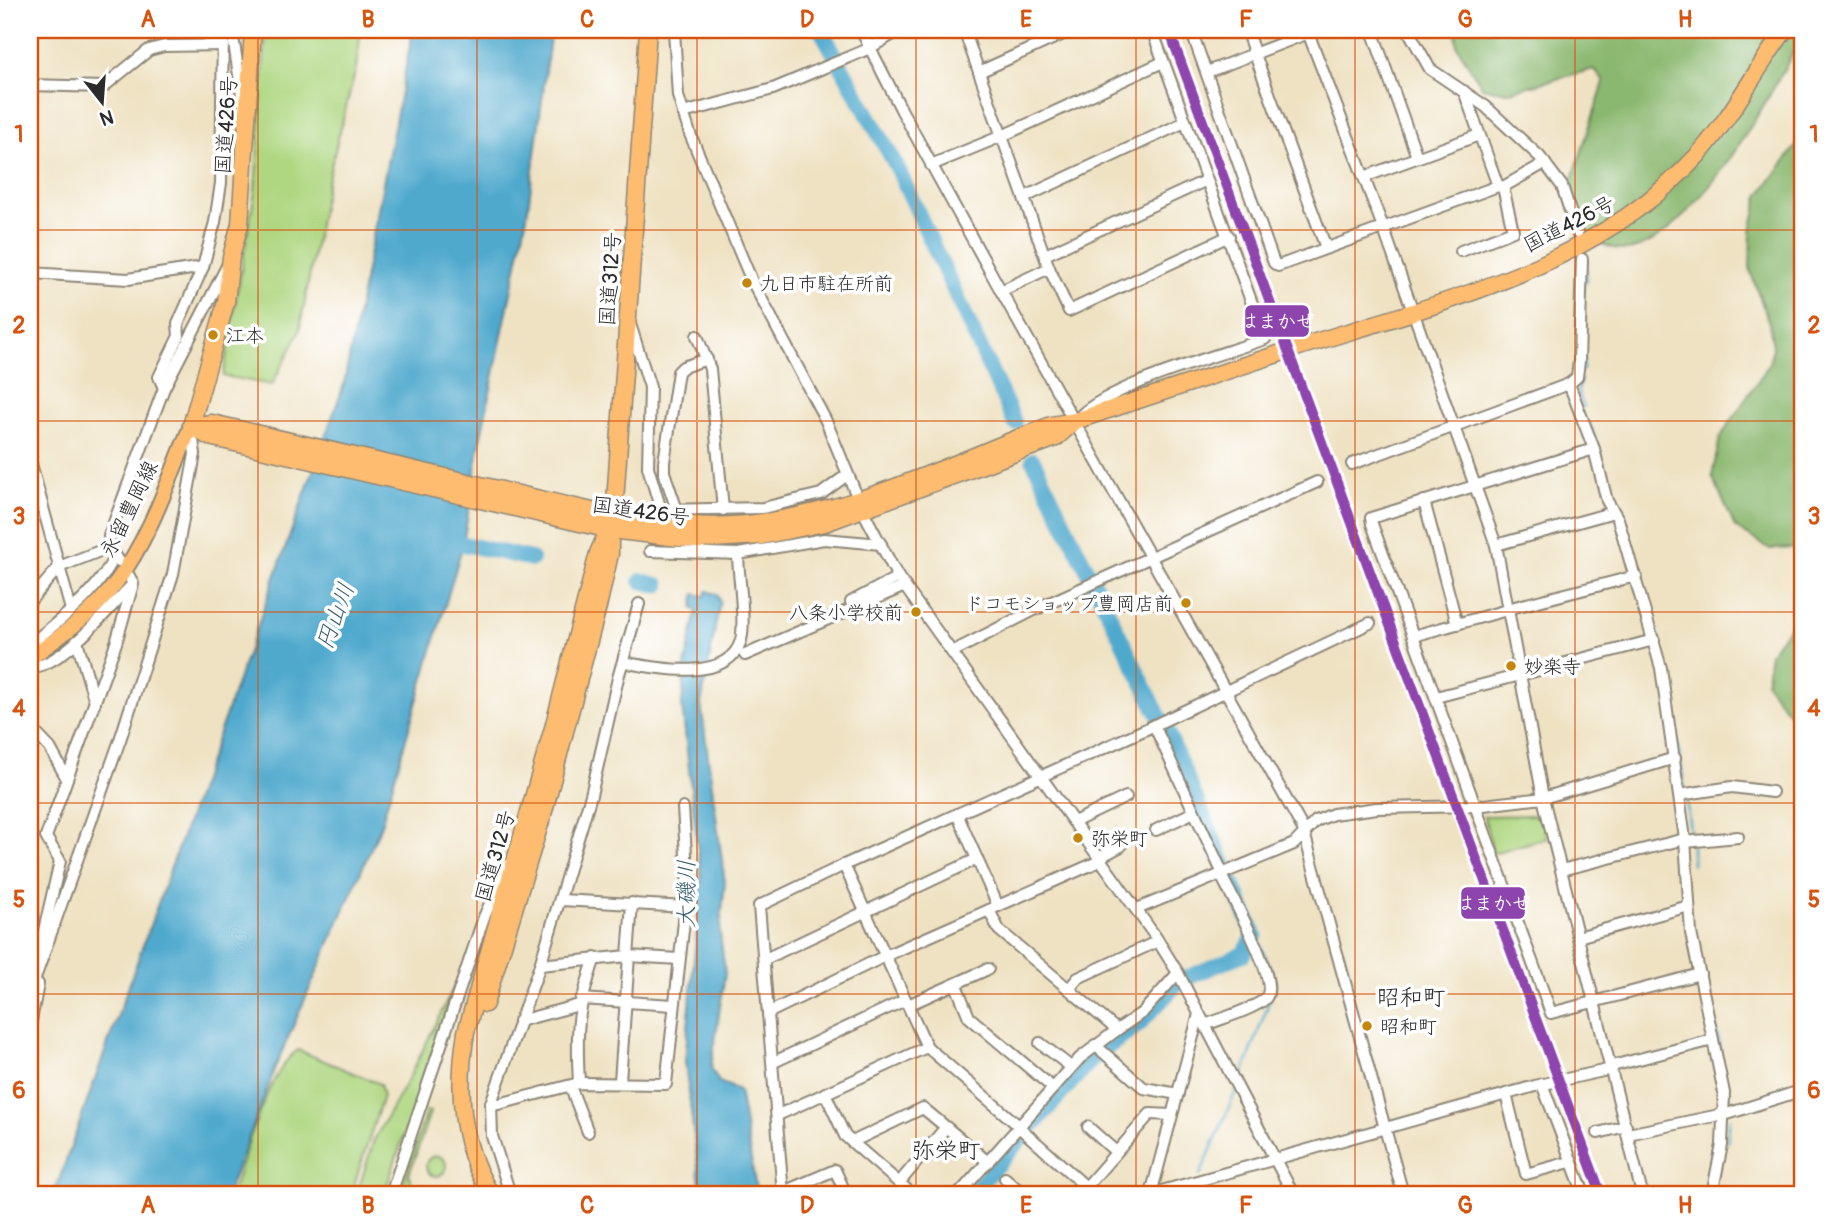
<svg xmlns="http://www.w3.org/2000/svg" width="1833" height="1224" font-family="Pangolin,'Klee One',sans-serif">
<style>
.green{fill:#afd781;stroke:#6d8156;stroke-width:2}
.forest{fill:#8bb86f;stroke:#5b724d;stroke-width:2}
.water{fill:#4fa9cd;stroke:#3d6a7c;stroke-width:2}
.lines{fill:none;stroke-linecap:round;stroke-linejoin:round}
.stream{stroke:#4fa9cd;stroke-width:2.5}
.river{stroke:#4fa9cd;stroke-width:16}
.minor-casing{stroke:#8d8677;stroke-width:14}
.major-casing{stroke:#8d8677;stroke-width:18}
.highway-casing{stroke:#8d8677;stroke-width:19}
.minor{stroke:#fff;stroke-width:10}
.major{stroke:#febc70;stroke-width:14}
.highway{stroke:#febc70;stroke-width:16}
.rail-1-casing{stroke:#fff;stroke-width:16}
.rail-1{stroke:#8e44ad;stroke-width:10}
.grid{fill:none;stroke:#d5540f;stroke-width:2;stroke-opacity:0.55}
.bus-dot{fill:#c4870b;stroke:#fff;stroke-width:2.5}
.labels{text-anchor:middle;stroke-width:7;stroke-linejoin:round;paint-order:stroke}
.bus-label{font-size:19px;fill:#2b2b2b;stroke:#fff;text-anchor:start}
.street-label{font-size:21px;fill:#2b2b2b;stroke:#fff}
.water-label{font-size:23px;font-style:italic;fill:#395d6c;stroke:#fff}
.neighbourhood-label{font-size:23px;fill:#2b2b2b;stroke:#fff}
.line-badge{stroke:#fff;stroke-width:2.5}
.badge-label{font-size:19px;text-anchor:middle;font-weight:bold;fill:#fff}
.neatline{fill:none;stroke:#d5540f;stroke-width:2.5}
.grid-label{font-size:23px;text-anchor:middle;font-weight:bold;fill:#d5540f}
</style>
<rect width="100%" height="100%" fill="#fff"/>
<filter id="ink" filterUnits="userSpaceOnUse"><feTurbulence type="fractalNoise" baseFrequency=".0143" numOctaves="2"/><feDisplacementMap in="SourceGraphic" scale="14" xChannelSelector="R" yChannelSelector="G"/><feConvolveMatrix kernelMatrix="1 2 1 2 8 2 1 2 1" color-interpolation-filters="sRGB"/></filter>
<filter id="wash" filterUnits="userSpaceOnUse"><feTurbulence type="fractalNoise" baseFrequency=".00686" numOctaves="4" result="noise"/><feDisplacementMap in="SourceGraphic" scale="28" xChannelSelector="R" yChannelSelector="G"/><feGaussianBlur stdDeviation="1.57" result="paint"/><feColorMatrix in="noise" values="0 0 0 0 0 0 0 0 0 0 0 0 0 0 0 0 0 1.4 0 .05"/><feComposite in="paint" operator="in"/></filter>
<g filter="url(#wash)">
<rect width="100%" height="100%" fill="#efe2c3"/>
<g class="green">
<path d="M 266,30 L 361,30 L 356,68 L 326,186 L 299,333 L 272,385 L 223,376 L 255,191 Z"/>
<path d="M 1533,815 L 1544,822 L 1546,838 L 1493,853 L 1484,816 Z"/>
<path d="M 455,985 L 384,1194 L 357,1194 L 374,1140 L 411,1074 Z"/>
<path d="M 298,1050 L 380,1084 L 383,1096 L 351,1194 L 232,1194 C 243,1159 269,1068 298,1050 Z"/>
<path d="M 426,1111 L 430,1112 L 409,1175 L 415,1194 L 400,1194 Z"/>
<circle cx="436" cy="1166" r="10"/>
</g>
<g class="forest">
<path d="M 1456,30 L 1803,30 L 1803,47 L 1795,49 C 1766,103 1692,240 1628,250 C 1618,251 1602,244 1592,241 L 1569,190 L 1604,82 L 1594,69 L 1507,92 L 1482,87 L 1457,46 Z"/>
<path d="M 1803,137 L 1803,548 L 1770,549 L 1735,527 L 1712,476 L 1720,438 L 1769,364 L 1773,347 L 1770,326 L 1750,270 L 1751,231 L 1759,196 Z"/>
<path d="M 1803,608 L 1803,718 L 1788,712 L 1766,683 L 1770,653 Z"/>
</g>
<g class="water">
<path d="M 413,30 L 551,30 L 527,216 L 481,436 L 463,544 L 380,828 L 277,1063 L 227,1194 L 54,1194 L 344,384 Z"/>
<path d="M 707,591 L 717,594 L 720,602 L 701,704 L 725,883 L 720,932 L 725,974 L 711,1068 L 719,1082 L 739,1090 L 757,1194 L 701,1194 L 685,1062 L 701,878 L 682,706 L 685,666 L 697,610 L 693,609 L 695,594 L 705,596 Z"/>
</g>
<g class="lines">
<g class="stream">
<path d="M 1429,56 L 1434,64 L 1464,85"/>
<path d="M 1507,120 L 1525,137"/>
<path d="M 1550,161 L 1564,181"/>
<path d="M 1586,283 L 1587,258"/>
<path d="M 1583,370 L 1584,352"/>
<path d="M 1581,380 L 1578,390 L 1583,407"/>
<path d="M 1589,423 L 1599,449"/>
<path d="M 30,442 L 33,456"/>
<path d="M 1611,496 L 1623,518"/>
<path d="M 1627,531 L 1663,656"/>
<path d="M 1669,690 L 1685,790"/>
<path d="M 1686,797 L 1691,839"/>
<path d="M 1692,846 L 1692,864"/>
<path d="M 1260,944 L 1275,978 L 1272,989"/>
<path d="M 1705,974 L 1721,1053"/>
<path d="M 1239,1085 L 1270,999"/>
<path d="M 1729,1094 L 1731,1108"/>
<path d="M 1727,1143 L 1730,1118"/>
<path d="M 1200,1175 L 1236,1091"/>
<path d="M 1192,1194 L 1196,1184"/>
</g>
<g class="river">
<path d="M 821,30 L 897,167 L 1015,423"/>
<path d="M 445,536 L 463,544 L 532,559"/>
<path d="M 641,581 L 658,585"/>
<path d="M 971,1194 L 1095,1056 L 1137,1026 L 1174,987 L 1189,977 L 1243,954 L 1255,936 L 1168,734 L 1033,460"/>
</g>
</g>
</g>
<g filter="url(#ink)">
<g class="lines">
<g class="minor-casing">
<g id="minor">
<path d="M 232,30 L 244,108"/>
<path d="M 674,30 L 678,96 L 690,134 L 751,279 L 826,421 L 863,511 L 898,577 L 1155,936 L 1178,973 L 1293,1194"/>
<path d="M 861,30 L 902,111 L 1001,291 L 1303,829 L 1403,1194"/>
<path d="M 964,30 L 1049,268 L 1069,311 L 1229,236"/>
<path d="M 1191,30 L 1274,263 L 1278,266 L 1498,186 L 1503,187 L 1545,163"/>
<path d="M 1246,30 L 1326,248"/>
<path d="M 1307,30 L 1383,227 L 1496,545 L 1543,798 L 1642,1194"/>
<path d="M 1372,30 L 1417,157"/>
<path d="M 1408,30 L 1430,69 L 1485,106 L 1540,157 L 1562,186 L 1577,233"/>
<path d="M 979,72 L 1072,30"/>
<path d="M 1207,72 L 1316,30"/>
<path d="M 30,85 L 103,87 L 149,50 L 164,46 L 224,45"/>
<path d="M 1464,91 L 1498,186"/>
<path d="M 683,113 L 773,89 L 868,49 L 900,30"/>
<path d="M 931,165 L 1002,136 L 1163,62"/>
<path d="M 1364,177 L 1479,135"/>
<path d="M 1025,197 L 1185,122"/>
<path d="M 1461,251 L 1513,231 L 1503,187"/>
<path d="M 1045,255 L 1207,180"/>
<path d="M 1582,259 L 1579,361 L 1577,377 L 1569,384 L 1594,449 L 1607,501 L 1618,519 L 1661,668 L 1685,839 L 1691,933 L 1724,1093 L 1722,1145 L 1712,1194"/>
<path d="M 30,273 L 128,279 L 203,267"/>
<path d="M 1001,291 L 1049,268"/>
<path d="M 630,324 L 650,387 L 648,467 L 661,510 L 763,508 L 821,494 L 847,475"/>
<path d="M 697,336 L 710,369 L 723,510"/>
<path d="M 164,388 L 159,377 L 179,336 L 178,324 L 203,267 L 215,222 L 221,183 L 223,30"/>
<path d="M 1079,417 C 1112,384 1217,356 1265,339 L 1152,30"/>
<path d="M 1594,449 L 1371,518 L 1372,524 L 1551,1013 L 1700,974"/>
<path d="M 30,460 L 71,610"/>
<path d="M 1352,464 L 1569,384"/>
<path d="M 1424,501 L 1457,624"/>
<path d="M 677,510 L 664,472 L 664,462 L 678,372 L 683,367 L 707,359"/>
<path d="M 1496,545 L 1614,512"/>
<path d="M 650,551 L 738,554 L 824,539 L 881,544"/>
<path d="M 119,561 L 110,547 L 109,536 L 164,388 L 227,266"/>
<path d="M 30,601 L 59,567 L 110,547"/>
<path d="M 851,602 L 898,577"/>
<path d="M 1507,609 L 1636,576"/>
<path d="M 1413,636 L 1507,610"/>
<path d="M 77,641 L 95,702"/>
<path d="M 30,645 C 61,618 98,594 115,555"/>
<path d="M 952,652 L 1034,610 L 1317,482"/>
<path d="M 745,655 L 905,586"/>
<path d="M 623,662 C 654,668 729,684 741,640 C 746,622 738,575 738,554"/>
<path d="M 30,667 C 61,668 109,608 131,586"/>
<path d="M 1436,697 L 1654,640"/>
<path d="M 1154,725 L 1223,874"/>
<path d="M 30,727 L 50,748 L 66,777"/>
<path d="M 1679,795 L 1732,787 L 1772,792"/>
<path d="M 957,814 L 998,906"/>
<path d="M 1074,822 L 1126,797"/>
<path d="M 1156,830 L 1194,812"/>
<path d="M 1685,842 L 1738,837"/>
<path d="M 1100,857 L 1121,846"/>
<path d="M 844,865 L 1144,730 L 1370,623"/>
<path d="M 1561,870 L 1685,839"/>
<path d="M 561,900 L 686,907"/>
<path d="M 1137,909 L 1294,844 L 1316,821 L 1333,814 L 1377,808 L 1475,806 L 1543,798 L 1675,758"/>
<path d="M 989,910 L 999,930 L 1117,1030 L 1143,1012 L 1178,973"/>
<path d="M 1578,937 L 1689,906"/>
<path d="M 39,952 L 60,861 L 46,837 L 116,643 L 133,584 L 129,576"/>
<path d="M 628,956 L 632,903"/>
<path d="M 765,959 L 977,859"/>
<path d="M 540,965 L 591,795 L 618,678 L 639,604"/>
<path d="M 956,985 L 969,1017 L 1053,1088"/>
<path d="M 1069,989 L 1078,978 L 1158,941"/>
<path d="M 30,992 L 120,740 L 173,574 L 195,454 L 191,426"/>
<path d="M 581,999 L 673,1005"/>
<path d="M 908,1005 L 988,969"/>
<path d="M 770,1012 L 885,956 L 1102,860"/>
<path d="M 519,1021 L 579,1005"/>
<path d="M 1205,1025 C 1220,1019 1254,1009 1265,999 C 1282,984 1230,894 1221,875"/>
<path d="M 30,1026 L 38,984"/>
<path d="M 1040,1043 L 1071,1067"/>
<path d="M 1095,1045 L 1144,1088 L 1178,1094"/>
<path d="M 927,1047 L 1019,1126"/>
<path d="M 774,1062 L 905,1000"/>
<path d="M 1612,1066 L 1713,1040"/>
<path d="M 620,1081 L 629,956"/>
<path d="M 579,1083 C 576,1028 577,1010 595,958"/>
<path d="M 1542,1084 L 1584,1194"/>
<path d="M 570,1086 L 588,1132"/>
<path d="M 825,1093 L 845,1136 L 912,1194"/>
<path d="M 1506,1094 L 1526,1174 L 1570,1162"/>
<path d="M 491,1103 L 540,965 L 628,956 L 679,959"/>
<path d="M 778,1115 L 927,1047 L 844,865 L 759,906 L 783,1194"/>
<path d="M 1724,1115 L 1803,1090"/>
<path d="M 1019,1127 L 1086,1187"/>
<path d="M 1088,1127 L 1116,1152"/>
<path d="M 1598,1133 L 1626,1126"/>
<path d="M 1628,1134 L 1724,1114"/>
<path d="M 852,1142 L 923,1108 L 988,1162"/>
<path d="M 1005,1178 L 1023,1194"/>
<path d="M 899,1183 L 946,1127"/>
<path d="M 783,1192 L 835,1170 L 846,1194"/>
<path d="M 391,1194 L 484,917 L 507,865"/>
<path d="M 510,1194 L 492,1136 L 491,1103 L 499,1104 L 579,1083 L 666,1084 L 688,885 L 683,808"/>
<path d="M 959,1194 L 1080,1058 L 1117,1030"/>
<path d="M 1080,1194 L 1150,1114 L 1172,1115"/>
<path d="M 1151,1194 L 1535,1086 L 1612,1069"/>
<path d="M 1151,1194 L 1199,1014"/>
</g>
</g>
<g class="major-casing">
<path id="major" d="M 30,658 C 60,637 92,614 115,584 C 150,538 169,479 191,426"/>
</g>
<g class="highway-casing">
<g id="highway">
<path d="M 1296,348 C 1436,304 1595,268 1697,156 C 1732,117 1754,72 1785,30"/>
<path d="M 191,426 L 212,423 L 614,516 C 652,521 692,528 731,525 C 840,520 949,464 1051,425 L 1075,421 L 1281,353"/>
<path d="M 191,426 L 209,437 L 610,530 L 697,540 L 761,536 L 825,523 L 1056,438 L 1075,421"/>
<path d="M 191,426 L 226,302 L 231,257 L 240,224 L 253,30"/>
<path d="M 485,1004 L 544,811 L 598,607 L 610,554 L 610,533"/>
<path d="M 491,1194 C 459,1145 457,1087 466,1032 L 553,728 L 598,553 L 614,516 L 648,30"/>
</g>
</g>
<use href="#minor" class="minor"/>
<use href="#major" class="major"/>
<use href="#highway" class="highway"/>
<g class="rail-1-casing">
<path id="rail-1" d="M 1169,30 L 1601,1194"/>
</g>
<use href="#rail-1" class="rail-1"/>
</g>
</g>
<path class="grid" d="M 258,30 L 258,1194M 477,30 L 477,1194M 697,30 L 697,1194M 916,30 L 916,1194M 1136,30 L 1136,1194M 1355,30 L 1355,1194M 1575,30 L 1575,1194M 30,230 L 1803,230M 30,421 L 1803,421M 30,612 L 1803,612M 30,803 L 1803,803M 30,994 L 1803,994"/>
<g class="bus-dot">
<circle cx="747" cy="283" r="6"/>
<circle cx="213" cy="335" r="6"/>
<circle cx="1186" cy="603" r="6"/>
<circle cx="916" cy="612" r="6"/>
<circle cx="1511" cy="666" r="6"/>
<circle cx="1078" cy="838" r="6"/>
<circle cx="1367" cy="1026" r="6"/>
</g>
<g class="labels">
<g class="bus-label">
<text x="760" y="290">九日市駐在所前</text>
<text x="226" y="342">江本</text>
<text x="1173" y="610" text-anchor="end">ドコモショップ豊岡店前</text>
<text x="903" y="619" text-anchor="end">八条小学校前</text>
<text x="1524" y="673">妙楽寺</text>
<text x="1091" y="845">弥栄町</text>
<text x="1380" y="1033">昭和町</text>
</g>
<g class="street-label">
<text transform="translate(226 125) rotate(-86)" y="7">国道426号</text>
<text transform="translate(1569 224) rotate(-27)" y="7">国道426号</text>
<text transform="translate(610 279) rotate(-86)" y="7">国道312号</text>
<text transform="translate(129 509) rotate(-64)" y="7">永留豊岡線</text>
<text transform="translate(641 511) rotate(8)" y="7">国道426号</text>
<text transform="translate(495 856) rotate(-74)" y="7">国道312号</text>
</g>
<g class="water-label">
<text transform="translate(335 616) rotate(-70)" y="8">円山川</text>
<text transform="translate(686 894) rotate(-90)" y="8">大磯川</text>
</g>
<g class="neighbourhood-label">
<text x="1411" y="1005">昭和町</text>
<text x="946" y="1158">弥栄町</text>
</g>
</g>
<g class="line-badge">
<rect x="1244" y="304" width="66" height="34" rx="7" fill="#8e44ad"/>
<rect x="1460" y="886" width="66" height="34" rx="7" fill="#8e44ad"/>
</g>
<g class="badge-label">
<text x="1277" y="328">はまかぜ</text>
<text x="1493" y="910">はまかぜ</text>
</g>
<rect width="1833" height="1224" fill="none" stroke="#fff" stroke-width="77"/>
<g transform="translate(102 102) rotate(163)" stroke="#ffffff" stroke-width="5" paint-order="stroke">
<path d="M0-5L12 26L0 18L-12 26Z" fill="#2b2b2b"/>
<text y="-10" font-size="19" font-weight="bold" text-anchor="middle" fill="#2b2b2b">N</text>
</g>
<rect x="38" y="38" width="1756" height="1148" class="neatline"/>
<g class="grid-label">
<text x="148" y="27">A</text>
<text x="368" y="27">B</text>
<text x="587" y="27">C</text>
<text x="807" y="27">D</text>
<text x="1026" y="27">E</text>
<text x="1246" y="27">F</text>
<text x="1465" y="27">G</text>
<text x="1685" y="27">H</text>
<text x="19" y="142">1</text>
<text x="1814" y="142">1</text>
<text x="19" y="333">2</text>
<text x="1814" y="333">2</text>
<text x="19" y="524">3</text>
<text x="1814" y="524">3</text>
<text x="19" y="716">4</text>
<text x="1814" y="716">4</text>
<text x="19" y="907">5</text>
<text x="1814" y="907">5</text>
<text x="19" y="1098">6</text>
<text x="1814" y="1098">6</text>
<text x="148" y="1213">A</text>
<text x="368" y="1213">B</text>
<text x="587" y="1213">C</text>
<text x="807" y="1213">D</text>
<text x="1026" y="1213">E</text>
<text x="1246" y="1213">F</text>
<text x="1465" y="1213">G</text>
<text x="1685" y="1213">H</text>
</g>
</svg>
